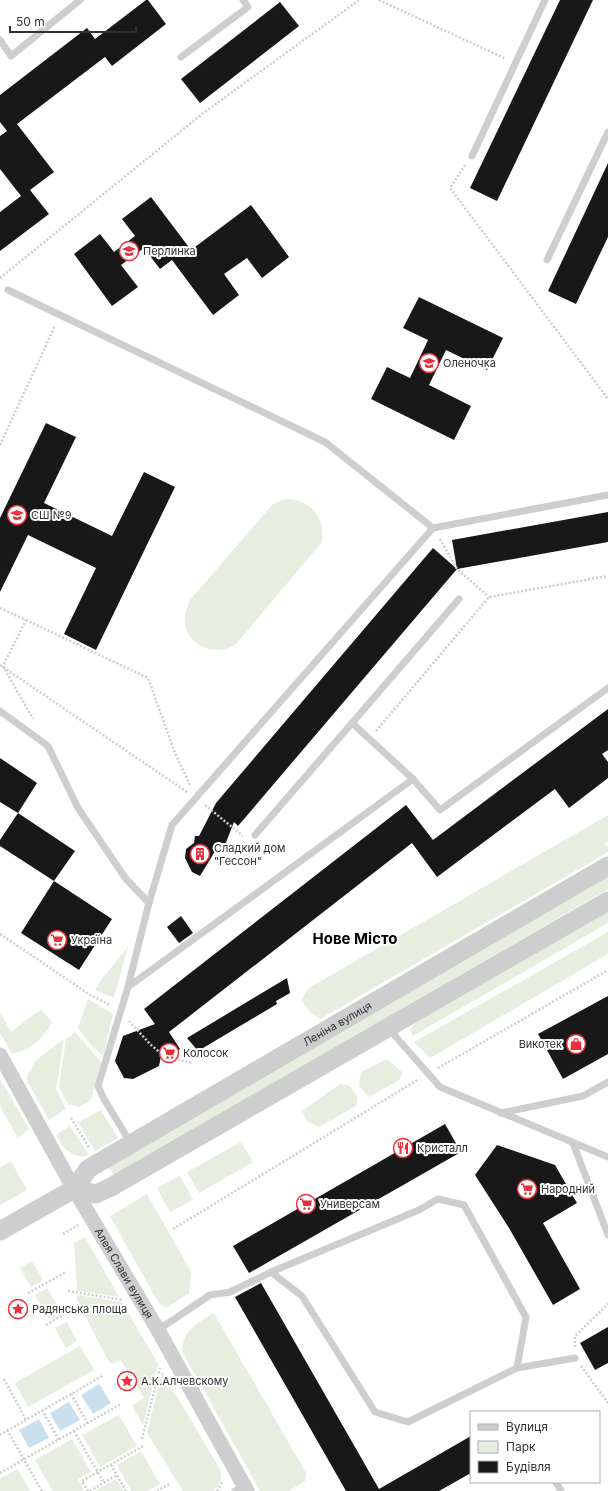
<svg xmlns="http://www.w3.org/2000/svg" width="608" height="1491" font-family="Inter,sans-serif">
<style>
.green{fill:#e7eedf}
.water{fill:#cbe0ee}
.building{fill:#181818}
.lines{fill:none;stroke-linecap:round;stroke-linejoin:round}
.path{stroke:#cecece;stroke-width:2.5;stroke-dasharray:2 2;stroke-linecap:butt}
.service{stroke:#cecece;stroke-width:7}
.minor{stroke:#cecece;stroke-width:15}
.tertiary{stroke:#cecece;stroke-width:19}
.labels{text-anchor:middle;stroke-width:4;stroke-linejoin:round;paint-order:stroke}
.poi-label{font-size:11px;fill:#313131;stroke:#fff;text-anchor:start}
.street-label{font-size:11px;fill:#313131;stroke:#fff}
.district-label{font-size:15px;font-weight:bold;fill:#000;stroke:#fff}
</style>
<rect width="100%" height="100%" fill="#fff"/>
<g class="green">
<path d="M 291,499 C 314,503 325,519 322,542 L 237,643 C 219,658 186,647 185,622 C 184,614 187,608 190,600 L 272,505 L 281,500 Z"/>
<path d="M 608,815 L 608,841 L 604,844 L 608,847 L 608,852 L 320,1019 L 310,1012 L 301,1000 L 309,988 Z"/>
<path d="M 608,875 L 608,889 L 114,1176 L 108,1166 Z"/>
<path d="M 608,911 L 608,923 L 413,1036 L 410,1030 L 415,1023 Z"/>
<path d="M 608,932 L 608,954 L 430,1058 L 414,1042 Z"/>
<path d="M 128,947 L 114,998 L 95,990 L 101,980 Z"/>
<path d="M 88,999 L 113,1014 L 103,1056 L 92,1046 L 78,1028 Z"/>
<path d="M 41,1009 L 52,1022 C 44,1038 31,1050 12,1054 L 0,1033 L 0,1012 L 11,1032 Z"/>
<path d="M 75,1032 L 101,1062 L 91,1100 L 79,1107 L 68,1104 L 59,1087 L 66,1039 Z"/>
<path d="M 64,1039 L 56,1089 L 66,1109 L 49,1120 L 26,1079 L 35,1061 Z"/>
<path d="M 387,1059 L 403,1073 L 399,1080 L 369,1097 L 359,1086 L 361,1072 Z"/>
<path d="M 0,1079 L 29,1129 L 18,1138 L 0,1106 Z"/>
<path d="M 340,1084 L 350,1086 L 358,1098 L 356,1106 L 319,1127 L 307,1121 L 302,1111 Z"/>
<path d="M 101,1110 L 118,1138 L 95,1151 L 78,1122 Z"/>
<path d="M 70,1126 L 89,1155 C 73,1160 63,1149 56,1135 Z"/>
<path d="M 241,1142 L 253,1162 L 199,1193 L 187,1172 Z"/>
<path d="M 11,1161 L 27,1190 L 0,1205 L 0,1167 Z"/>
<path d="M 180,1176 L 193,1200 L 170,1212 L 157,1188 Z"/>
<path d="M 147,1194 L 191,1272 L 189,1293 L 168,1307 L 162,1306 L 157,1300 L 110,1216 Z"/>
<path d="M 85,1237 L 119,1297 L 77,1291 L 74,1243 Z"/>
<path d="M 32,1261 L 43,1280 L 31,1287 L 20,1268 Z"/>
<path d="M 47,1288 L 61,1312 L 49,1319 L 35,1295 Z"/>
<path d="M 77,1295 L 122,1302 L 158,1364 L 143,1425 L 132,1406 L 144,1398 L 121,1360 L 110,1364 L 77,1300 Z"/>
<path d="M 214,1313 L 306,1473 L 305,1481 L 289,1491 L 260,1491 L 182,1351 C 183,1330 197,1323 214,1313 Z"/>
<path d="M 67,1322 L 77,1341 L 66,1348 L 55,1328 Z"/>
<path d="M 80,1346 L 94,1370 L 28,1407 L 15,1383 Z"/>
<path d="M 162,1371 L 221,1471 C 222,1479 220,1485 213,1491 L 183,1491 L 147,1433 Z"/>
<path d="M 119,1415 L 137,1446 L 100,1467 L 82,1435 Z"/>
<path d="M 72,1439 L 91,1472 L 78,1479 L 84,1490 L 81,1491 L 53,1491 L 35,1460 Z"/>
<path d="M 141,1451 L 160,1484 L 147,1491 L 131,1491 L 117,1465 Z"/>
<path d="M 18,1469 L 30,1491 L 0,1491 L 0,1479 Z"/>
<path d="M 116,1479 L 123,1491 L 95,1491 Z"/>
</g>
<g class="water">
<path d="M 99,1384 L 111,1403 L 93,1414 L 81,1395 Z"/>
<path d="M 69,1402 L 80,1420 L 60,1431 L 50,1413 Z"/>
<path d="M 39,1419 L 49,1438 L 29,1448 L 19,1430 Z"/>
</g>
<g class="building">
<path d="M 146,0 L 148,0 L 166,24 L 112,66 L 105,57 L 17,124 L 54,172 L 30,190 L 49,214 L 0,251 L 0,212 L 21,196 L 0,169 L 0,136 L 7,131 L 0,122 L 0,95 L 87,28 L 95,39 Z"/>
<path d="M 560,0 L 593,0 L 497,201 L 470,188 Z"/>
<path d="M 280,2 L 299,26 L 200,103 L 181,79 Z"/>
<path d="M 608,163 L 608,237 L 576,304 L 548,291 Z"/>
<path d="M 151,197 L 191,250 L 251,205 L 289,257 L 262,278 L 247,258 L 224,274 L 239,295 L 213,315 L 172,260 L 160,269 L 144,248 L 121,265 L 138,287 L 112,306 L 74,254 L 100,234 L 114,252 L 135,236 L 122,219 Z"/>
<path d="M 419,297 L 503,338 L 487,370 L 446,350 L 429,385 L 471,406 L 454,440 L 371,399 L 387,367 L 410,378 L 428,340 L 403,328 Z"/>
<path d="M 46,423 L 76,437 L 44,503 L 112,536 L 144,472 L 175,487 L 96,650 L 64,634 L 96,568 L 28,535 L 0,592 L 0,518 Z"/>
<path d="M 608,512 L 608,542 L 457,569 L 452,540 Z"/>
<path d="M 433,548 L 457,569 L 238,826 L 234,822 L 225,845 L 220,843 L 200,876 L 192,872 L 185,858 L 186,849 L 194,843 L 195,836 L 199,836 L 216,803 Z"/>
<path d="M 608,709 L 608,750 L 602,754 L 608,762 L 608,778 L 569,808 L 555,789 L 437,877 L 412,843 L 169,1032 L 180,1049 L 172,1055 L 161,1056 L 159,1066 L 133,1079 L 124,1078 L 115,1061 L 123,1036 L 155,1024 L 144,1009 L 406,805 L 433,840 Z"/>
<path d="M 0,758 L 37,783 L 18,813 L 0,802 Z"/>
<path d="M 18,813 L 75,851 L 54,881 L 0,846 L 0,840 Z"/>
<path d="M 54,881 L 112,919 L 79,970 L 21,933 Z"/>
<path d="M 181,916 L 193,933 L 179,943 L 167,927 Z"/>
<path d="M 287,978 L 290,993 L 276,1001 L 277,1004 L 198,1051 L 187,1038 Z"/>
<path d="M 608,996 L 608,1054 L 563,1079 L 538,1034 Z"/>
<path d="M 445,1124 L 461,1152 L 249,1273 L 233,1246 Z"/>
<path d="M 497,1145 L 555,1165 L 577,1203 L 543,1223 L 580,1289 L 553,1305 L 509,1228 L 475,1175 Z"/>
<path d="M 261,1283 L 379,1489 L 471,1436 L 471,1473 L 439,1491 L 346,1491 L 235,1297 Z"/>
<path d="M 608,1327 L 608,1363 L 595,1370 L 580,1343 Z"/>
</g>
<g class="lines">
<g class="path">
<path d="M 379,0 L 506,59"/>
<path d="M 465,165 L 450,188 L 608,399"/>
<path d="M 0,278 L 202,114 L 359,0"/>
<path d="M 0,445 L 55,326"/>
<path d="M 440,539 L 457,569 L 489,597"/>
<path d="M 0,608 L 26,620 L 3,666 L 33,719"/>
<path d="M 26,620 L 148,678 L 175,753 L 191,787"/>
<path d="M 0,665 L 187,792"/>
<path d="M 376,731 L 489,597 L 608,576"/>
<path d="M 205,805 L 243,836"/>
<path d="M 0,934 L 87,993 L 110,1005"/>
<path d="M 129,1021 L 150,1044 L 165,1057 L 193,1063"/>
<path d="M 438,1068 L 608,970"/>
<path d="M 71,1118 L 90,1149"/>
<path d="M 173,1229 L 419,1079"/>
<path d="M 63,1234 L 78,1225"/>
<path d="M 68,1291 L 123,1300"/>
<path d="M 28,1293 L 66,1272"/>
<path d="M 46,1325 L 69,1311"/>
<path d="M 575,1347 L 575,1336 L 608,1304"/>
<path d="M 581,1366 L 608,1403"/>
<path d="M 4,1379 L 26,1420"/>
<path d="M 71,1394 L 88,1424"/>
<path d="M 42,1410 L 59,1440"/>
<path d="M 7,1430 L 42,1491"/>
<path d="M 74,1431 L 104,1483"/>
<path d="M 0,1435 L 104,1375"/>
<path d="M 142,1439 L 160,1368"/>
<path d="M 111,1465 L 126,1491"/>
<path d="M 0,1473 L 121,1404"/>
<path d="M 88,1491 L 82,1481 L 145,1445"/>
<path d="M 90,1491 L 117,1475"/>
<path d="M 157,1491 L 169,1484"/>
<path d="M 217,1491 L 223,1481"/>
</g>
<g class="service">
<path d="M 0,40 L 11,56 L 80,0"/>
<path d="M 181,57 L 248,7 L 243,0"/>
<path d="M 472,156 L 545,0"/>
<path d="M 547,260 L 608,132"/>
<path d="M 8,290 L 325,442 L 433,528"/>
<path d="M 0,711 L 48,746 L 78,808 L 126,879 L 149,903"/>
<path d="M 352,723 L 459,599"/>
<path d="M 255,835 L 352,723 L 413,779"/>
<path d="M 128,987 L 413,779 L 440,810 L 608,688"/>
<path d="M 389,1029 L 440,1087 L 608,1157"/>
<path d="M 501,1113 L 583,1096 L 608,1082"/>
<path d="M 130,1142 L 104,1099 L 98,1086 L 128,987 L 149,903 L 172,825 L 433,528 L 608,495"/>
<path d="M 573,1143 L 608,1235"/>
<path d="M 158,1330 L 210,1295 L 230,1292 L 271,1272 L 419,1210 L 438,1199 L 464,1205 L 526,1317 L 517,1368 L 408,1422 L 375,1412 L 302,1296 L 271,1272"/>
<path d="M 517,1368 L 575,1358"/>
<path d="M 556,1482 L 561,1491"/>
<path d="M 235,1491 L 244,1486"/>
</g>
<path class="minor" id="s1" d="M 0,1055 L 74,1189 L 158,1330 L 247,1491"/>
<g class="tertiary">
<path d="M 74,1189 L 96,1194 L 111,1187 L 608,901"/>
<path id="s2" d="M 0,1231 L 74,1189 L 88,1169 L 608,866"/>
</g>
</g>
<defs>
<g id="school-ring" transform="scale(1)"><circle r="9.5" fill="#fff" stroke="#ec2f3a" stroke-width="1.5"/><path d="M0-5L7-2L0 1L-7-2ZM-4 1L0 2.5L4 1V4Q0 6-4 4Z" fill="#ec2f3a"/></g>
<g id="building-ring" transform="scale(1)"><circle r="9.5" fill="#fff" stroke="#ec2f3a" stroke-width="1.5"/><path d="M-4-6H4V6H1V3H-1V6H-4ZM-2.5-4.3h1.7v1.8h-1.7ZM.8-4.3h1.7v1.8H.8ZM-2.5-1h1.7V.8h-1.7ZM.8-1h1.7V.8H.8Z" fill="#ec2f3a"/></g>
<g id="supermarket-ring" transform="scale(1)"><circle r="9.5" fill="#fff" stroke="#ec2f3a" stroke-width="1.5"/><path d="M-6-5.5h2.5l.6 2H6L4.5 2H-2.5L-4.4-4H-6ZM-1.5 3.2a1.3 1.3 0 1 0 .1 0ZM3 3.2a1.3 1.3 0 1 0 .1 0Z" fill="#ec2f3a"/></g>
<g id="shop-ring" transform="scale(1)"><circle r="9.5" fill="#fff" stroke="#ec2f3a" stroke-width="1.5"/><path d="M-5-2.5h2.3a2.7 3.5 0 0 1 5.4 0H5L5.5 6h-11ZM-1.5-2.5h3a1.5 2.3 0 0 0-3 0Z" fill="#ec2f3a"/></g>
<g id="restaurant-ring" transform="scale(1)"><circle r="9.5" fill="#fff" stroke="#ec2f3a" stroke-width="1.5"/><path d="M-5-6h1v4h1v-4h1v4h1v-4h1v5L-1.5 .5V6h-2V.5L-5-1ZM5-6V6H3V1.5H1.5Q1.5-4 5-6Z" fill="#ec2f3a"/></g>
<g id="sight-ring" transform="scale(1)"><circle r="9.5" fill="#fff" stroke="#ec2f3a" stroke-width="1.5"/><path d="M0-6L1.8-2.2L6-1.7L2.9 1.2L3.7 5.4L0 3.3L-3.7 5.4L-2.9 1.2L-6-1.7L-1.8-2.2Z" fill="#ec2f3a"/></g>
</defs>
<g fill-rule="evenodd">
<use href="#school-ring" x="129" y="251"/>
<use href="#school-ring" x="429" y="363"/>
<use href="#school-ring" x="17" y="515"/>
<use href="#building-ring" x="200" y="854"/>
<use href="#supermarket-ring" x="57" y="940"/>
<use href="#shop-ring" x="576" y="1044"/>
<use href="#supermarket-ring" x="169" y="1053"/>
<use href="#restaurant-ring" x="403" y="1148"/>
<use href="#supermarket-ring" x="527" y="1189"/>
<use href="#supermarket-ring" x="306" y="1204"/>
<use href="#sight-ring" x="18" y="1309"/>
<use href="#sight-ring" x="127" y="1381"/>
</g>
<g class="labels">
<g class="poi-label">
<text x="143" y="255">Перлинка</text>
<text x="443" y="367">Оленочка</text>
<text x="31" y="519">СШ №9</text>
<text x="214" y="852">Сладкий дом<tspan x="214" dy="13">"Гессон"</tspan></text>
<text x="71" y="944">Україна</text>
<text x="562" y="1048" text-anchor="end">Викотек</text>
<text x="183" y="1057">Колосок</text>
<text x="417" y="1152">Кристалл</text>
<text x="541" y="1193">Народний</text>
<text x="320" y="1208">Универсам</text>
<text x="32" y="1313">Радянська площа</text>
<text x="141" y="1385">А.К.Алчевскому</text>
</g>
<g class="street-label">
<text dy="4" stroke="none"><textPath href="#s2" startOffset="398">Леніна вулиця</textPath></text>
<text dy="4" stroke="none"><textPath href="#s1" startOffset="251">Алея Слави вулиця</textPath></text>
</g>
<g class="district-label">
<text x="355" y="944">Нове Місто</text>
</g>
</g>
<rect x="470" y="1411" width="130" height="72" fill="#ffffff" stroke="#adadad"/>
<rect x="478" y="1424" width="20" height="6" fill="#cecece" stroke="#adadad"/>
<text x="506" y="1431" font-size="12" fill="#313131">Вулиця</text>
<rect x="478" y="1441" width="20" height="12" fill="#e7eedf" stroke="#adadad"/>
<text x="506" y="1451" font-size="12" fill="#313131">Парк</text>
<rect x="478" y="1461" width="20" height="12" fill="#181818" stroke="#adadad"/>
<text x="506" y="1471" font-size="12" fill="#313131">Будівля</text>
<path d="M10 26v6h126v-6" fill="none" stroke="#313131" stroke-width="2"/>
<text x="16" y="26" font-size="12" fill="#313131" stroke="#ffffff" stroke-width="3" paint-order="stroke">50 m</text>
</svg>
